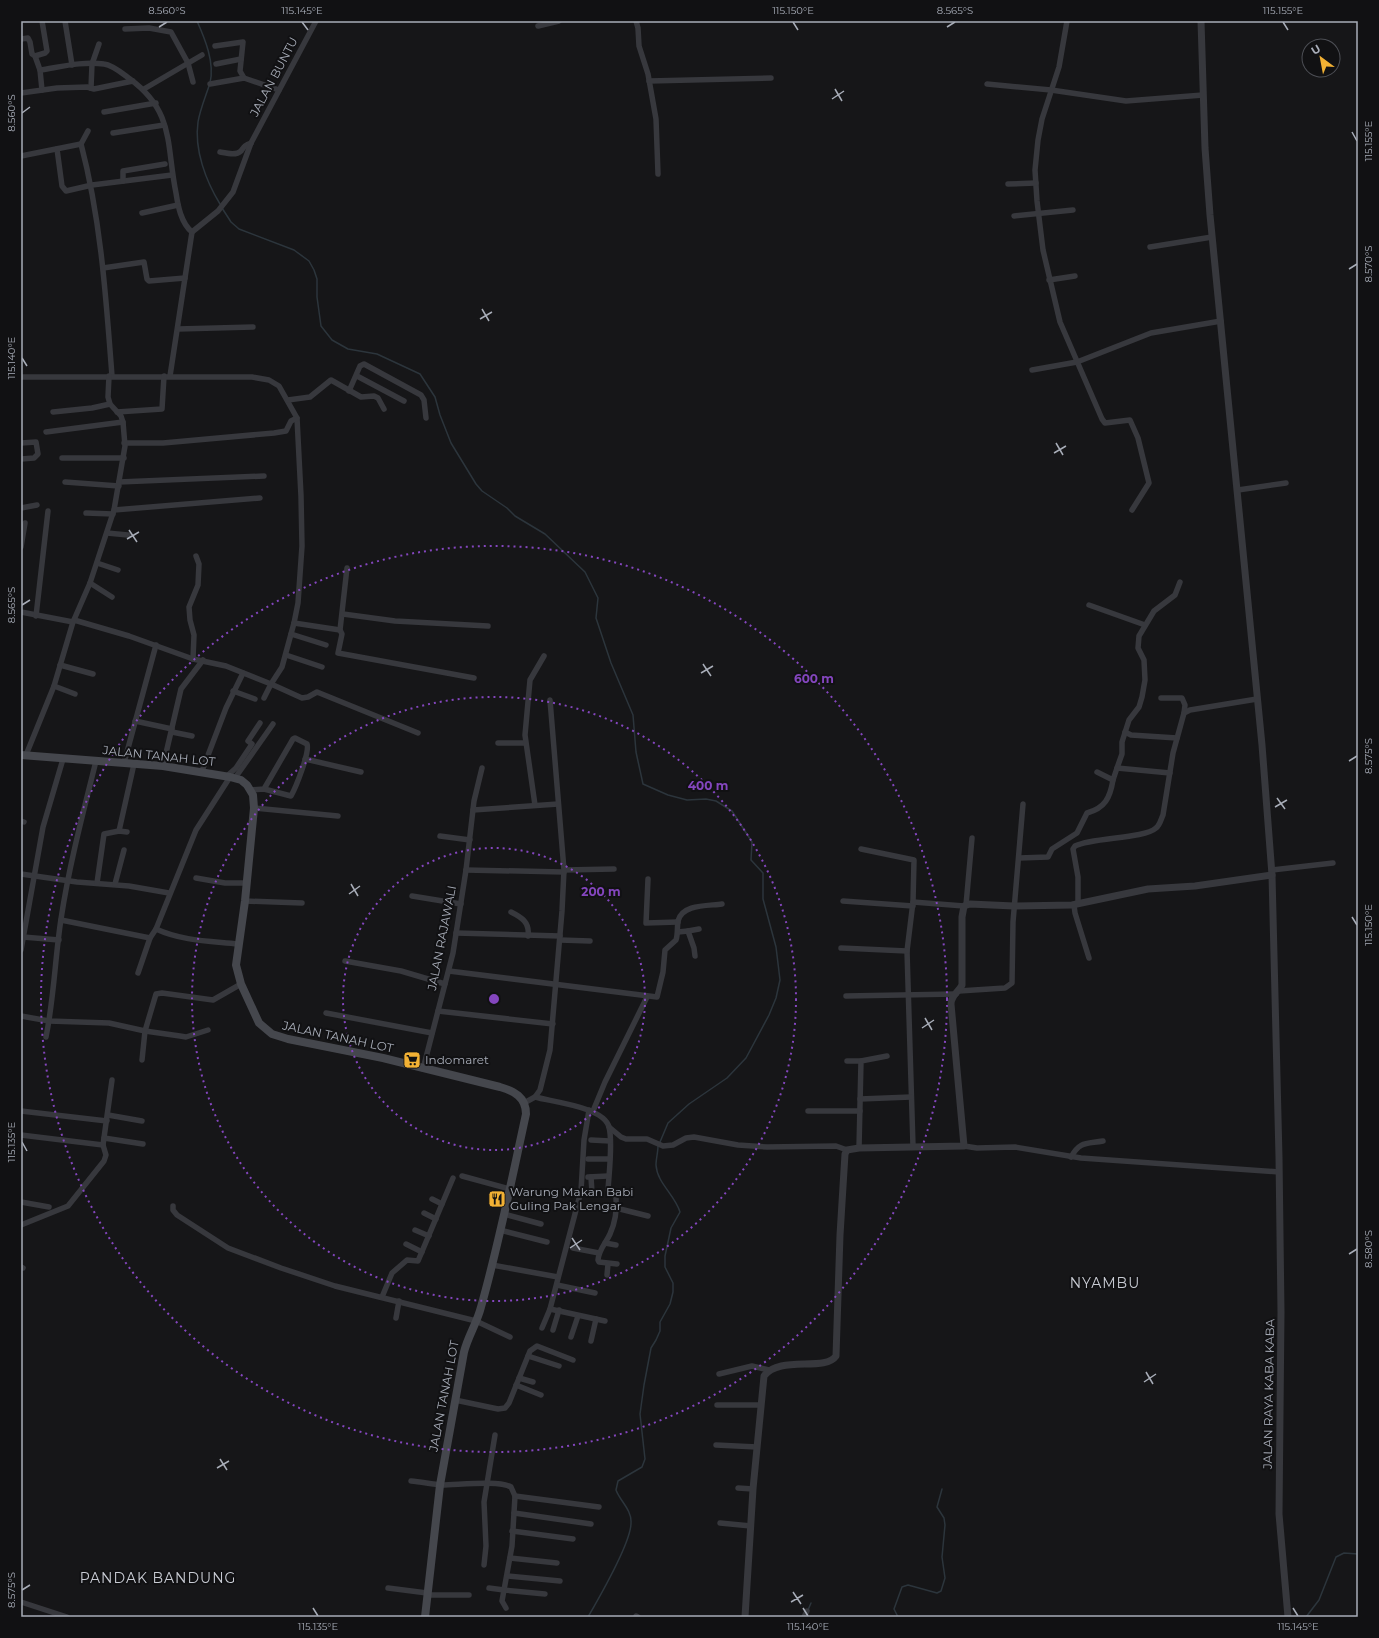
<svg xmlns="http://www.w3.org/2000/svg" width="1379" height="1638" font-family="Montserrat,sans-serif">
<style>
.lines{fill:none;stroke-linecap:round;stroke-linejoin:round}
.stream{stroke:#2c353c;stroke-width:1.5}
.minor{stroke:#37383d;stroke-width:5.5}
.tertiary{stroke:#37383d;stroke-width:7}
.secondary{stroke:#45474d;stroke-width:8}
.ticks{fill:none;stroke:#a8adb8;stroke-width:1.5}
.ring{fill:none;stroke:#8446be;stroke-width:2;stroke-dasharray:2 4}
.labels{text-anchor:middle;stroke-width:4;stroke-linejoin:round;paint-order:stroke}
.street-label{font-size:12px;fill:#a8adb8;stroke:#111113}
.poi-label{font-size:12px;fill:#a8adb8;stroke:#111113;text-anchor:start}
.quarter-label{font-size:14px;letter-spacing:1px;fill:#c9ccd4;stroke:#111113}
.centre{fill:#8446be;stroke:#111113;stroke-width:2}
.ring-label{font-size:12px;text-anchor:middle;font-weight:bold;fill:#8446be;stroke:#111113;stroke-width:4;stroke-linejoin:round;paint-order:stroke}
.neatline{fill:none;stroke:#a8adb8;stroke-width:1.5}
.ticks-label{font-size:10px;text-anchor:middle;fill:#a8adb8}
</style>
<rect width="100%" height="100%" fill="#161618"/>
<g class="lines">
<g class="stream">
<path d="M 197,21 C 205,39 215,63 210,83"/>
<path d="M 209,86 C 205,98 200,110 198,122 C 194,150 206,181 220,204"/>
<path d="M 222,208 L 231,222 L 239,229 L 294,250 L 309,261 L 314,270 L 317,279 L 317,297 L 321,326 L 332,340 L 348,349 L 377,354 L 420,374 L 435,397 L 440,415 L 451,443 L 476,484 L 482,491 L 507,508 L 515,516 L 545,534 L 585,572 L 598,598 L 596,618 L 611,663 L 633,715 L 636,752 L 643,784 L 668,795 L 687,800 L 706,799 L 716,801 L 732,811 L 752,842 L 751,860 L 763,873 L 763,899 L 776,947 L 780,980 L 776,998 L 769,1015 L 746,1058 L 727,1078 L 689,1104 L 668,1123 L 660,1142"/>
<path d="M 808,1610 L 811,1603"/>
<path d="M 588,1617 C 599,1598 631,1543 631,1523 C 632,1510 620,1501 616,1490 L 618,1481 L 642,1467 L 645,1459 L 640,1414 L 644,1385 L 651,1348 L 656,1340 L 660,1331 L 660,1322 L 670,1304 L 673,1292 L 673,1283 L 665,1267 L 665,1256 L 671,1228 L 680,1212 C 675,1195 657,1183 656,1165 C 656,1159 658,1152 658,1146"/>
<path d="M 898,1617 L 894,1609 L 902,1587 L 908,1585 L 937,1593 L 941,1591 L 945,1578 L 942,1557 L 945,1525 L 944,1518 L 937,1507 L 942,1489"/>
<path d="M 1306,1617 L 1319,1600 L 1336,1557 L 1344,1553 L 1358,1554"/>
</g>
<g class="minor">
<path d="M 65,21 L 72,65"/>
<path d="M 636,21 L 638,28 L 639,46 L 648,74 L 656,119 L 658,174"/>
<path d="M 1067,21 L 1059,67 L 1042,119 L 1038,140 L 1035,170 L 1037,201 L 1043,250 L 1060,322 L 1102,419 L 1105,423 L 1130,420 L 1138,438 L 1149,483 L 1132,510"/>
<path d="M 538,26 L 559,21"/>
<path d="M 125,29 L 149,28 L 171,32 L 188,63 L 193,82"/>
<path d="M 21,39 L 28,38 L 30,42 L 32,54 L 35,56 L 40,70 L 42,90"/>
<path d="M 215,46 L 243,42 L 240,71 L 244,78"/>
<path d="M 35,56 L 45,53 L 47,51 L 42,21"/>
<path d="M 216,64 L 241,59"/>
<path d="M 40,70 C 60,67 83,61 104,64 C 113,65 123,74 130,79 C 175,112 166,145 176,193 C 178,206 181,223 192,232 L 170,376"/>
<path d="M 649,81 L 771,78"/>
<path d="M 210,84 L 244,78 L 279,90"/>
<path d="M 987,84 L 1051,90 L 1126,101 L 1203,95"/>
<path d="M 91,88 L 92,64 L 99,44"/>
<path d="M 144,89 L 202,55"/>
<path d="M 21,93 L 57,88 L 87,87 L 94,89 L 133,81"/>
<path d="M 104,112 L 156,103"/>
<path d="M 113,133 L 164,125"/>
<path d="M 81,144 C 101,220 106,298 112,376"/>
<path d="M 57,149 L 62,186 L 66,191 L 92,185 L 172,175"/>
<path d="M 220,152 C 226,153 236,156 241,151 C 244,147 245,145 251,143"/>
<path d="M 21,156 L 81,144 L 88,131"/>
<path d="M 123,181 L 123,171 L 165,164"/>
<path d="M 1008,184 L 1036,183"/>
<path d="M 142,213 L 178,205"/>
<path d="M 1014,216 L 1073,210"/>
<path d="M 192,232 L 218,211 L 233,192 L 251,143 L 316,21"/>
<path d="M 1150,247 L 1212,237"/>
<path d="M 103,268 L 144,262 L 147,279 L 149,281 L 185,278"/>
<path d="M 1049,280 L 1075,276"/>
<path d="M 178,329 L 253,327"/>
<path d="M 1032,370 L 1077,362 L 1151,333 L 1221,321"/>
<path d="M 357,376 L 404,401"/>
<path d="M 21,377 L 252,377 L 269,380 L 279,386 L 297,418 L 301,496 L 302,546 L 298,603 L 294,623 L 282,667 L 271,684 L 226,666 L 193,659 L 129,636 L 74,620"/>
<path d="M 349,391 L 360,366 L 364,364 L 421,395 L 424,400 L 426,418"/>
<path d="M 288,400 L 310,397 L 331,380 L 361,397 L 374,396 L 378,398 L 384,409"/>
<path d="M 53,412 L 92,408 L 110,404"/>
<path d="M 117,412 L 162,409 L 164,376"/>
<path d="M 46,432 L 123,422"/>
<path d="M 21,443 L 36,442 L 38,454 L 34,458 L 21,459"/>
<path d="M 124,443 L 163,443 L 274,433 L 286,431 L 291,421 L 297,418"/>
<path d="M 62,458 L 124,458"/>
<path d="M 65,482 L 119,486"/>
<path d="M 119,482 L 264,476"/>
<path d="M 1238,490 L 1286,483"/>
<path d="M 21,508 L 37,505"/>
<path d="M 114,510 L 260,498"/>
<path d="M 86,513 L 113,514"/>
<path d="M 107,533 L 128,535"/>
<path d="M 21,547 L 25,523"/>
<path d="M 97,563 L 118,570"/>
<path d="M 347,568 L 340,630 L 342,634 L 338,653 L 474,678"/>
<path d="M 90,583 L 112,597"/>
<path d="M 1089,605 L 1145,625"/>
<path d="M 21,612 L 73,622"/>
<path d="M 343,614 L 395,621 L 488,626"/>
<path d="M 36,616 L 48,511"/>
<path d="M 294,623 L 340,630"/>
<path d="M 291,634 L 326,645"/>
<path d="M 286,655 L 322,667"/>
<path d="M 193,659 L 194,635 L 190,620 L 189,607 L 198,585 L 199,564 L 196,556"/>
<path d="M 60,665 L 93,674"/>
<path d="M 54,686 L 75,694"/>
<path d="M 233,691 L 255,699"/>
<path d="M 264,698 L 271,684 L 302,698 L 308,697 L 317,692 L 418,733"/>
<path d="M 1161,698 L 1182,698 L 1185,705 L 1184,713"/>
<path d="M 135,721 L 172,729"/>
<path d="M 172,732 L 192,736"/>
<path d="M 1125,732 L 1131,735 L 1177,738"/>
<path d="M 498,743 L 525,743"/>
<path d="M 26,755 L 54,686 L 73,622 L 90,583 L 114,510 L 125,446 L 123,422 L 121,416 L 110,404 L 108,397 L 109,376"/>
<path d="M 305,759 L 361,772"/>
<path d="M 124,763 L 156,645"/>
<path d="M 163,766 L 181,689 L 203,660"/>
<path d="M 1117,768 L 1122,754 L 1122,742 L 1129,720 L 1139,707 L 1142,697 L 1145,680 L 1144,660 L 1138,648 L 1139,636 L 1154,611 L 1175,595 L 1180,582"/>
<path d="M 202,771 L 226,708 L 243,673"/>
<path d="M 1097,772 L 1113,780 L 1117,768 L 1170,773"/>
<path d="M 227,776 L 236,768 L 252,744 L 248,741 L 260,723"/>
<path d="M 235,778 L 273,724"/>
<path d="M 251,790 L 264,789 L 291,796 C 296,787 310,752 307,744 L 295,738 L 293,739 L 264,789"/>
<path d="M 535,805 L 525,735 L 530,680 L 544,656"/>
<path d="M 254,808 L 338,816"/>
<path d="M 473,810 L 558,804"/>
<path d="M 21,821 L 24,822"/>
<path d="M 119,831 L 134,764"/>
<path d="M 440,836 L 470,840"/>
<path d="M 861,849 L 914,860 L 913,902 L 907,951 L 913,1146"/>
<path d="M 1019,858 L 1048,857 L 1052,849 L 1077,833 L 1087,813 C 1105,808 1110,798 1113,780"/>
<path d="M 466,870 L 564,872"/>
<path d="M 564,870 L 614,869"/>
<path d="M 1272,870 L 1333,863"/>
<path d="M 21,874 L 77,882 L 129,886 L 169,893"/>
<path d="M 196,878 L 225,883 L 247,883"/>
<path d="M 648,879 L 646,923 L 678,922"/>
<path d="M 97,883 L 104,834 L 119,831 L 127,832"/>
<path d="M 115,884 L 124,850"/>
<path d="M 412,896 L 461,904"/>
<path d="M 245,901 L 302,903"/>
<path d="M 843,901 L 913,906"/>
<path d="M 913,902 L 964,906"/>
<path d="M 1078,904 L 1078,877 L 1073,849 L 1075,846 C 1093,837 1144,839 1156,828 C 1160,825 1161,819 1163,815 L 1173,753 L 1184,713 L 1190,710 L 1257,699"/>
<path d="M 966,905 L 972,838"/>
<path d="M 1074,905 L 1075,913 L 1089,958"/>
<path d="M 511,912 C 521,917 530,922 528,936"/>
<path d="M 61,920 L 150,938"/>
<path d="M 156,929 C 182,941 210,941 238,944"/>
<path d="M 688,931 L 699,929"/>
<path d="M 678,932 L 688,931 L 694,948 L 695,956"/>
<path d="M 456,933 L 560,936"/>
<path d="M 23,937 L 59,940"/>
<path d="M 560,940 L 590,941"/>
<path d="M 841,948 L 907,951"/>
<path d="M 21,950 L 43,827 L 63,759"/>
<path d="M 345,961 L 401,971 L 445,984"/>
<path d="M 449,971 L 657,997 L 663,972 L 665,950 L 676,940 C 678,934 677,927 678,921 C 682,904 708,906 722,904"/>
<path d="M 138,973 L 150,938 L 156,929 L 196,830 L 230,777"/>
<path d="M 959,991 L 1005,988 L 1012,983 L 1013,922 L 1023,804"/>
<path d="M 846,996 L 956,994"/>
<path d="M 438,1011 L 553,1024"/>
<path d="M 326,1013 L 432,1033"/>
<path d="M 21,1016 L 49,1021 L 109,1023 L 145,1031 L 180,1036 L 186,1037 L 208,1030"/>
<path d="M 46,1037 C 54,998 55,958 61,919 C 69,866 83,813 96,761"/>
<path d="M 142,1060 L 145,1031 L 156,994 L 162,993 L 213,1000 L 241,984"/>
<path d="M 847,1061 L 861,1061"/>
<path d="M 423,1069 L 453,953 L 466,870 L 474,801 L 482,768"/>
<path d="M 535,1097 C 553,1102 604,1107 609,1127 C 613,1142 609,1173 608,1190 L 616,1197 C 617,1209 615,1223 610,1234 C 606,1243 599,1249 598,1260 L 599,1262 L 617,1264"/>
<path d="M 860,1099 L 911,1097"/>
<path d="M 524,1103 L 535,1097 L 540,1090 L 550,1050 L 562,911 L 564,870 L 550,700"/>
<path d="M 589,1110 L 584,1140 L 581,1191 L 550,1309 L 605,1321"/>
<path d="M 21,1111 L 107,1121"/>
<path d="M 593,1111 L 605,1082 L 647,997"/>
<path d="M 808,1111 L 860,1111"/>
<path d="M 108,1115 L 142,1121"/>
<path d="M 609,1127 L 621,1137 L 626,1139 L 647,1139 L 663,1146 L 673,1145 L 686,1138 L 694,1137 L 738,1145 L 767,1147 L 836,1146 L 847,1150"/>
<path d="M 21,1135 L 103,1145"/>
<path d="M 104,1138 L 143,1144"/>
<path d="M 591,1140 L 610,1141"/>
<path d="M 964,1146 L 977,1148 L 1015,1147 L 1081,1158 L 1279,1172"/>
<path d="M 859,1148 L 861,1061 L 887,1056"/>
<path d="M 1071,1157 C 1080,1141 1086,1144 1103,1141"/>
<path d="M 588,1159 L 609,1159"/>
<path d="M 462,1176 L 510,1189"/>
<path d="M 588,1177 L 608,1176"/>
<path d="M 591,1177 L 592,1193"/>
<path d="M 432,1199 L 442,1204"/>
<path d="M 21,1202 L 49,1207"/>
<path d="M 173,1206 L 173,1210 L 177,1215 L 228,1248 L 281,1268 L 335,1286 L 476,1321 L 510,1337"/>
<path d="M 616,1208 L 648,1216"/>
<path d="M 424,1213 L 436,1219"/>
<path d="M 504,1214 L 541,1224"/>
<path d="M 21,1225 L 68,1206 L 104,1161 L 106,1155 L 103,1145 L 112,1080"/>
<path d="M 415,1230 L 429,1236"/>
<path d="M 500,1230 L 547,1242"/>
<path d="M 605,1243 L 616,1245"/>
<path d="M 406,1244 L 422,1252"/>
<path d="M 573,1248 L 599,1253"/>
<path d="M 492,1265 L 558,1277"/>
<path d="M 21,1267 L 23,1268"/>
<path d="M 607,1275 L 608,1264"/>
<path d="M 557,1285 L 595,1293"/>
<path d="M 382,1297 L 392,1273 L 407,1260 L 418,1261 L 453,1178"/>
<path d="M 396,1318 L 399,1301"/>
<path d="M 542,1328 L 550,1309"/>
<path d="M 553,1330 L 559,1310"/>
<path d="M 571,1337 L 578,1316"/>
<path d="M 591,1341 L 596,1319"/>
<path d="M 528,1356 L 559,1366"/>
<path d="M 719,1374 L 752,1366 L 769,1370"/>
<path d="M 519,1378 L 533,1382"/>
<path d="M 516,1385 L 541,1395"/>
<path d="M 455,1400 L 498,1409 L 505,1408 L 509,1403 L 530,1351 L 537,1346 L 573,1360"/>
<path d="M 717,1405 L 761,1405"/>
<path d="M 716,1445 L 757,1447"/>
<path d="M 411,1481 C 421,1482 432,1484 442,1485 C 458,1485 499,1480 511,1487 L 515,1496 L 512,1546 L 504,1590 L 545,1594"/>
<path d="M 738,1488 L 753,1489"/>
<path d="M 515,1496 L 599,1507"/>
<path d="M 514,1513 L 591,1524"/>
<path d="M 720,1523 L 751,1526"/>
<path d="M 512,1531 L 573,1539"/>
<path d="M 510,1558 L 557,1563"/>
<path d="M 484,1565 L 486,1546 L 484,1502 L 495,1435"/>
<path d="M 507,1576 L 560,1581"/>
<path d="M 388,1588 L 427,1593"/>
<path d="M 489,1588 L 504,1590 L 502,1601 L 506,1608"/>
<path d="M 427,1595 L 469,1595"/>
<path d="M 21,1602 L 67,1617"/>
<path d="M 636,1616 L 638,1617"/>
<path d="M 804,1617 L 807,1611"/>
</g>
<g class="tertiary">
<path d="M 1201,21 L 1205,148 L 1210,215 L 1262,745 L 1272,875 L 1279,1157 L 1281,1312 L 1279,1514 L 1288,1617"/>
<path d="M 745,1617 L 753,1489 L 764,1376 C 779,1355 825,1372 836,1356 L 840,1235 L 845,1154 L 847,1150 L 859,1148 L 964,1146 L 951,1004 C 951,995 959,992 962,985 L 962,917 L 964,906 L 970,904 L 1014,906 L 1072,905 L 1148,889 L 1195,886 L 1272,875"/>
</g>
<path class="secondary" d="M 21,755 L 163,766 L 230,777 L 241,780 L 247,785 L 253,795 L 254,808 L 245,901 L 236,965 L 241,984 L 259,1023 L 272,1034 L 288,1039 L 383,1058 L 500,1087 C 514,1091 526,1097 526,1114 C 512,1178 499,1244 481,1307 C 477,1323 468,1336 464,1352 L 440,1485 L 425,1617"/>
</g>
<path class="ticks" d="M 302,22 L 308,30M 793,22 L 798,30M 1283,22 L 1288,30M 159,27 L 167,22M 947,27 L 955,22M 835,89 L 842,101M 832,99 L 844,91M 22,113 L 30,107M 1352,132 L 1357,141M 1349,269 L 1357,264M 482,309 L 489,321M 480,319 L 492,312M 22,358 L 27,366M 1056,443 L 1063,455M 1054,453 L 1066,446M 129,530 L 137,542M 127,539 L 139,532M 22,605 L 30,600M 703,664 L 711,676M 701,673 L 713,666M 1349,761 L 1357,756M 1277,798 L 1285,809M 1275,807 L 1287,800M 351,884 L 358,896M 349,894 L 360,886M 1352,917 L 1357,925M 925,1018 L 932,1030M 922,1028 L 934,1020M 22,1142 L 27,1151M 572,1238 L 580,1250M 570,1248 L 582,1240M 1349,1254 L 1357,1249M 1146,1372 L 1153,1384M 1144,1382 L 1156,1374M 220,1459 L 227,1470M 217,1468 L 229,1461M 22,1590 L 30,1585M 793,1592 L 801,1604M 791,1602 L 803,1595M 313,1608 L 318,1616M 803,1608 L 808,1616M 1293,1608 L 1298,1616"/>
<g class="ring">
<circle cx="494" cy="999" r="151"/>
<circle cx="494" cy="999" r="302"/>
<circle cx="494" cy="999" r="453"/>
</g>
<defs>
<g id="supermarket-square" transform="scale(0.9)"><rect x="-9" y="-9" width="18" height="18" rx="4" fill="#f2b134" stroke="#111113"/><path d="M-6-5.5h2.5l.6 2H6L4.5 2H-2.5L-4.4-4H-6ZM-1.5 3.2a1.3 1.3 0 1 0 .1 0ZM3 3.2a1.3 1.3 0 1 0 .1 0Z" fill="#111"/></g>
<g id="restaurant-square" transform="scale(0.9)"><rect x="-9" y="-9" width="18" height="18" rx="4" fill="#f2b134" stroke="#111113"/><path d="M-5-6h1v4h1v-4h1v4h1v-4h1v5L-1.5 .5V6h-2V.5L-5-1ZM5-6V6H3V1.5H1.5Q1.5-4 5-6Z" fill="#111"/></g>
</defs>
<g fill-rule="evenodd">
<use href="#supermarket-square" x="412" y="1060"/>
<use href="#restaurant-square" x="497" y="1199"/>
</g>
<g class="labels">
<g class="street-label">
<text transform="translate(274 77) rotate(-62)" y="4">JALAN BUNTU</text>
<text transform="translate(159 756) rotate(6)" y="4">JALAN TANAH LOT</text>
<text transform="translate(442 938) rotate(-79)" y="4">JALAN RAJAWALI</text>
<text transform="translate(338 1037) rotate(12)" y="4">JALAN TANAH LOT</text>
<text transform="translate(1269 1394) rotate(-89)" y="4">JALAN RAYA KABA KABA</text>
<text transform="translate(444 1396) rotate(-79)" y="4">JALAN TANAH LOT</text>
</g>
<g class="poi-label">
<text x="425" y="1064">Indomaret</text>
<text x="510" y="1196">Warung Makan Babi<tspan x="510" dy="14">Guling Pak Lengar</tspan></text>
</g>
<g class="quarter-label">
<text x="1105" y="1288">NYAMBU</text>
<text x="158" y="1583">PANDAK BANDUNG</text>
</g>
</g>
<circle cx="494" cy="999" r="6" class="centre"/>
<g class="ring-label">
<text x="814" y="683">600 m</text>
<text x="708" y="790">400 m</text>
<text x="601" y="896">200 m</text>
</g>
<rect width="1379" height="1638" fill="none" stroke="#111113" stroke-width="44"/>
<g transform="translate(1321 58) rotate(328)"><circle r="19" fill="#111113" stroke="#4d4f55"/>
<path d="M0-3L7 15L0 10L-7 15Z" fill="#f2b134"/>
<text y="-6" font-size="11" font-weight="bold" text-anchor="middle" fill="#a8adb8">U</text>
</g>
<rect x="22" y="22" width="1335" height="1594" class="neatline"/>
<g class="ticks-label">
<text x="167" y="14">8.560°S</text>
<text x="302" y="14">115.145°E</text>
<text x="793" y="14">115.150°E</text>
<text x="955" y="14">8.565°S</text>
<text x="1283" y="14">115.155°E</text>
<text transform="translate(11 113) rotate(-90)" y="4">8.560°S</text>
<text transform="translate(1368 141) rotate(-90)" y="4">115.155°E</text>
<text transform="translate(1368 264) rotate(-90)" y="4">8.570°S</text>
<text transform="translate(11 358) rotate(-90)" y="4">115.140°E</text>
<text transform="translate(11 605) rotate(-90)" y="4">8.565°S</text>
<text transform="translate(1368 756) rotate(-90)" y="4">8.575°S</text>
<text transform="translate(1368 925) rotate(-90)" y="4">115.150°E</text>
<text transform="translate(11 1142) rotate(-90)" y="4">115.135°E</text>
<text transform="translate(1368 1249) rotate(-90)" y="4">8.580°S</text>
<text transform="translate(11 1590) rotate(-90)" y="4">8.575°S</text>
<text x="318" y="1630">115.135°E</text>
<text x="808" y="1630">115.140°E</text>
<text x="1298" y="1630">115.145°E</text>
</g>
</svg>
